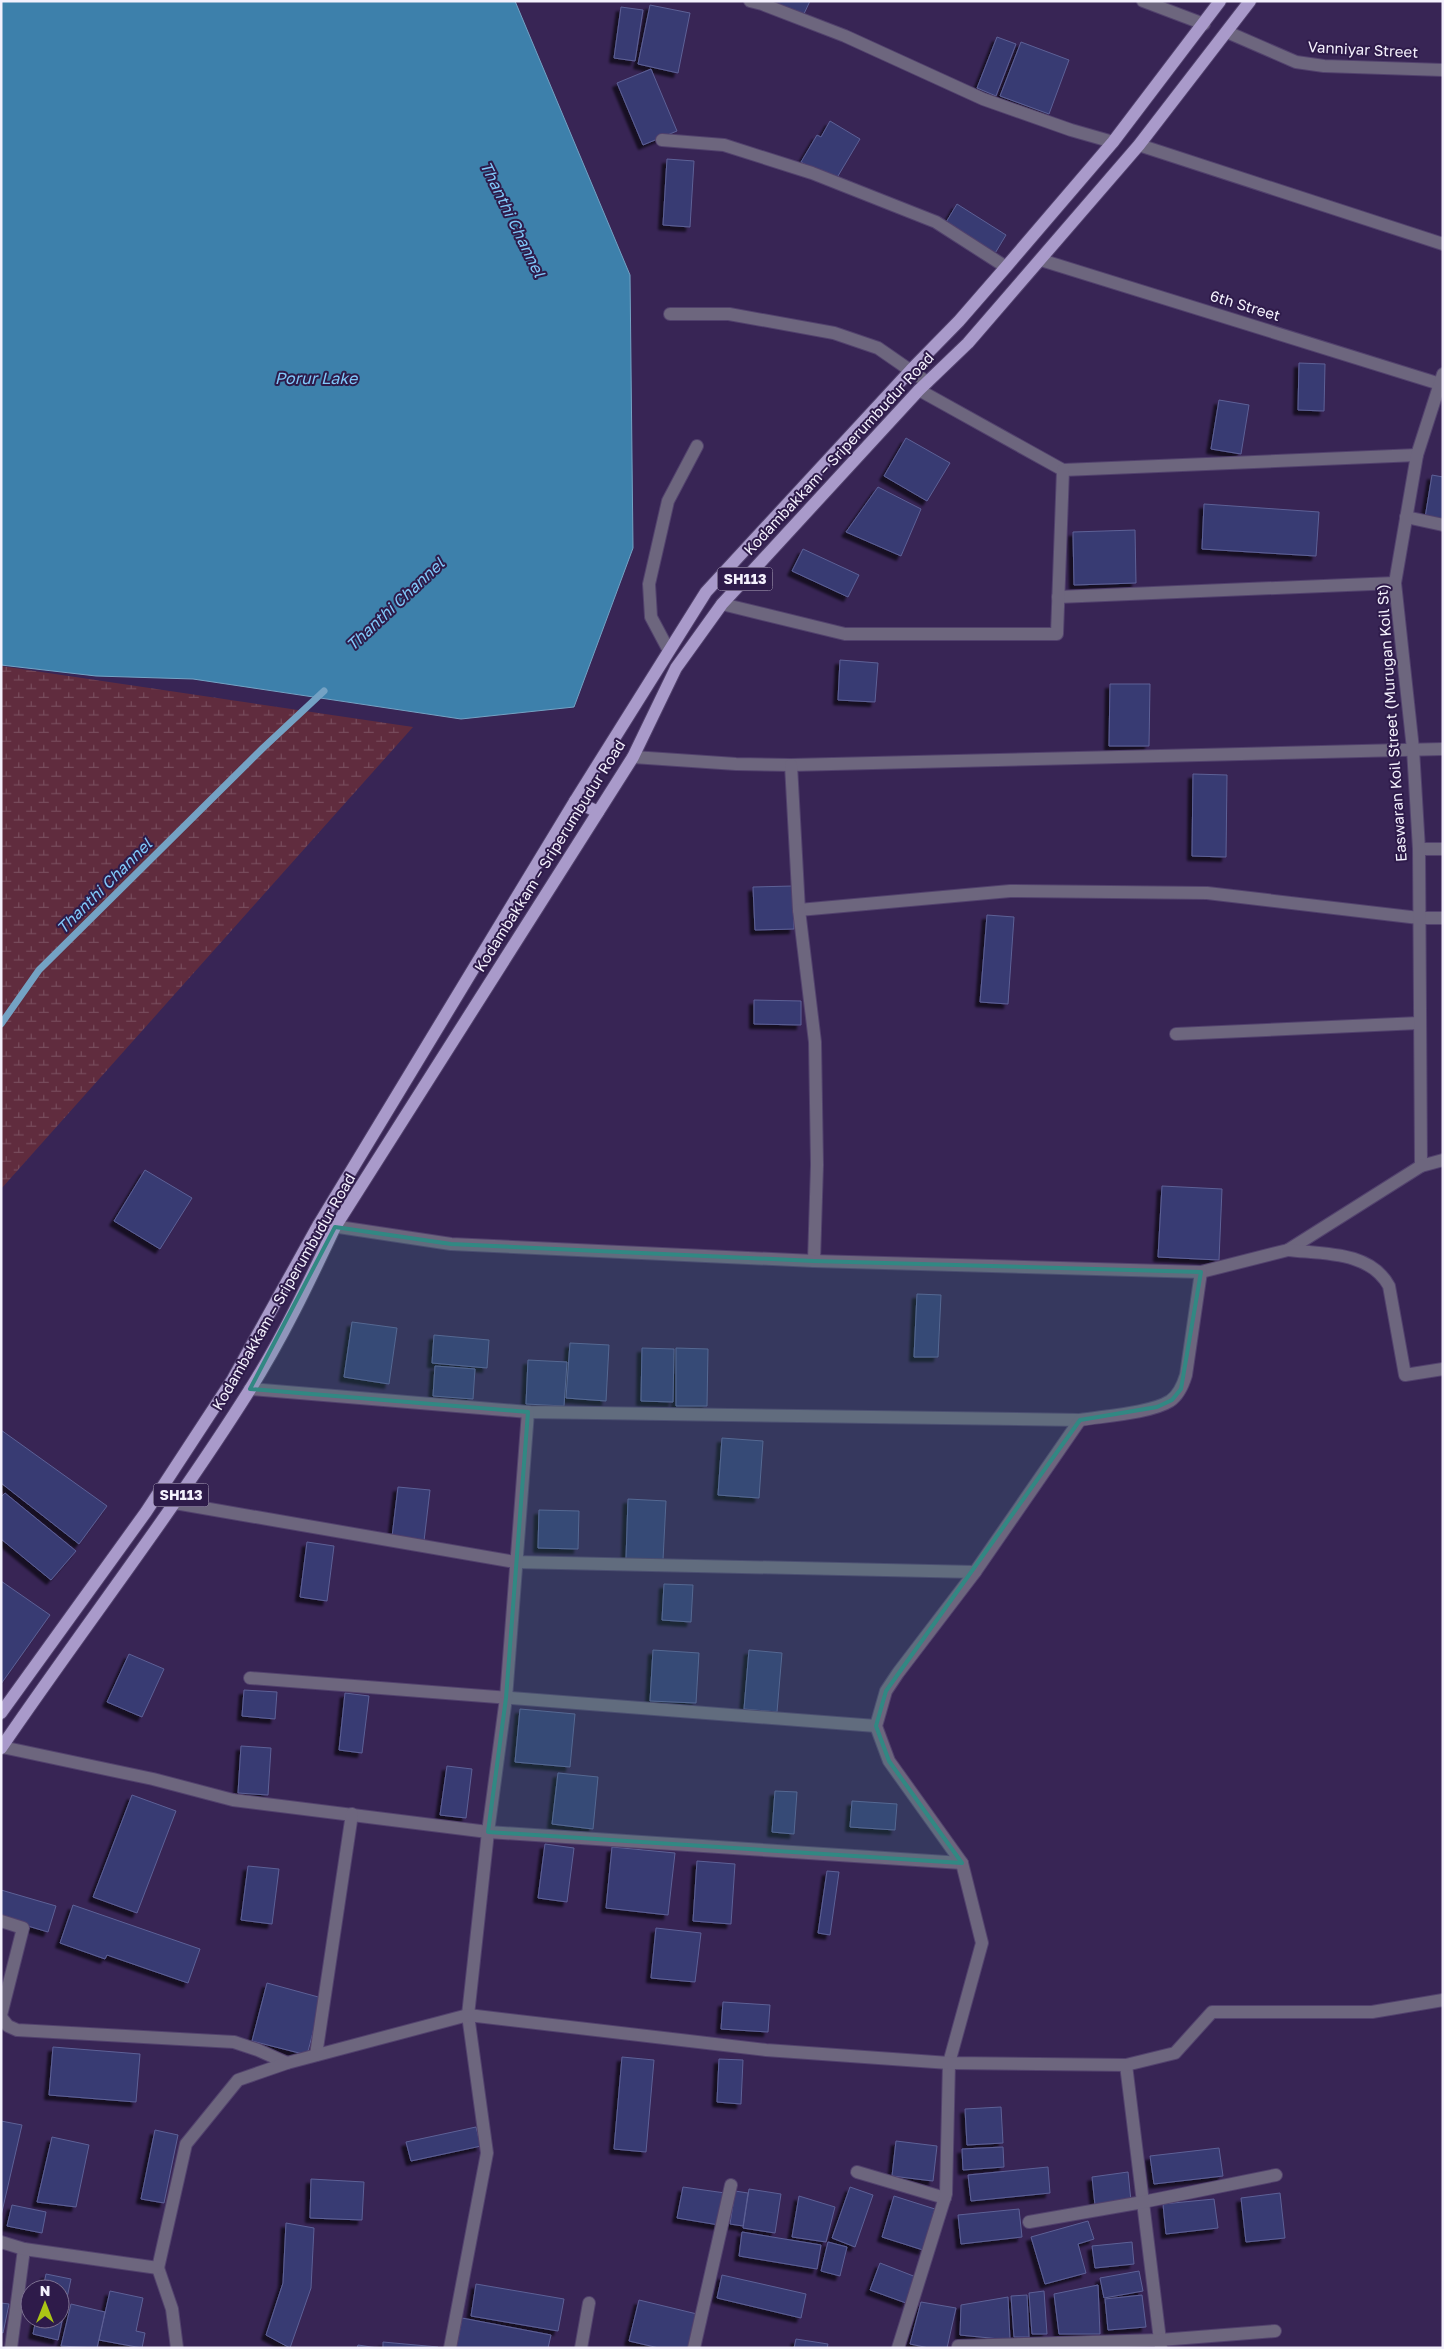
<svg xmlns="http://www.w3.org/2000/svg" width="1444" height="2349" font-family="'Golos Text',sans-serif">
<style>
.wetland{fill:url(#wetland-marsh)}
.water{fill:#3d80ab;stroke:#74a2c4}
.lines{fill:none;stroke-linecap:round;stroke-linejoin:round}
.stream{stroke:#74a2c4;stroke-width:7}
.building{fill:#383a73;stroke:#5d6196;filter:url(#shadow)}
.minor-casing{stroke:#52426d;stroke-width:14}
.tertiary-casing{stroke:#52426d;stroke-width:14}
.primary-casing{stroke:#52426d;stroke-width:14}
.minor{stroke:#6d667e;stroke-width:12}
.tertiary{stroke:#6d667e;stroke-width:12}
.primary{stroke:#a99aca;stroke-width:12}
.marked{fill:#318883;fill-opacity:0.2;stroke:#318883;stroke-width:4;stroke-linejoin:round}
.labels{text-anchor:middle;stroke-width:4;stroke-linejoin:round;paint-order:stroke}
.shield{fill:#2e1b4a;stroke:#b9b1c7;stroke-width:1}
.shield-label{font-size:14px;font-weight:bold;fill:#f4f1fd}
.street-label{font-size:15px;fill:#f4f1fd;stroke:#2e1b4a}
.water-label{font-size:16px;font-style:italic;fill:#81c9fa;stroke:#2e1b4a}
</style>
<defs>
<pattern id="wetland-marsh" width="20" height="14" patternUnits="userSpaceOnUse" patternTransform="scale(1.25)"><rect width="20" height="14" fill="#602c3e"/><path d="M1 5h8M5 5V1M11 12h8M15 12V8" fill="none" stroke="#774b5b"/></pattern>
<filter id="shadow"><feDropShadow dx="-4.5" dy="4.5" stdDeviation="1" flood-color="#0009"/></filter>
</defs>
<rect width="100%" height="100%" fill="#382555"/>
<path class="wetland" d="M 1,666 L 413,727 L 1,1189 Z"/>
<path class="water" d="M 1,1 L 515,1 L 630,275 L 633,548 L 574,707 L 461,719 L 193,679 L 96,676 L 1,665 Z"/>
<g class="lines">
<path class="stream" d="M 1,1024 L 39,970 L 263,748 L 324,691"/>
</g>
<g class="building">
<path d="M 765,1 L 810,1 L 802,18 Z"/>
<path d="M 650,5 L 690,13 L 678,73 L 638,64 Z"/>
<path d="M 621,7 L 643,10 L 635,61 L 614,58 Z"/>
<path d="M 997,37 L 1016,44 L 996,96 L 977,88 Z"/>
<path d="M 1021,42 L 1069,60 L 1049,114 L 1000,96 Z"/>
<path d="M 651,69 L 677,131 L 643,145 L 617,83 Z"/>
<path d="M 830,121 L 860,139 L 835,181 L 801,162 L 817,135 L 821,137 Z"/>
<path d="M 667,159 L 694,161 L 690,227 L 663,225 Z"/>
<path d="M 957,204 L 1006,235 L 994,255 L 945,224 Z"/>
<path d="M 1299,363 L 1325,364 L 1324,411 L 1298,410 Z"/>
<path d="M 1219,400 L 1249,405 L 1241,454 L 1211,449 Z"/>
<path d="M 906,438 L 950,463 L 927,501 L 884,476 Z"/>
<path d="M 1432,475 L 1443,477 L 1443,521 L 1425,518 Z"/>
<path d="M 878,487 L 921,509 L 901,556 L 846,532 Z"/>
<path d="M 1204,504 L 1319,512 L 1316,556 L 1202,549 Z"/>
<path d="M 1135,530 L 1136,583 L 1074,585 L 1073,532 Z"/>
<path d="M 803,549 L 859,575 L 848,597 L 792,571 Z"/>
<path d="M 840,660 L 878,663 L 875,702 L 838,700 Z"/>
<path d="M 1110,684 L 1150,684 L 1149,746 L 1109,746 Z"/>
<path d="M 1193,774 L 1227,775 L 1226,857 L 1192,856 Z"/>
<path d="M 793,886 L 794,929 L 755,930 L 753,887 Z"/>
<path d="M 987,915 L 1014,917 L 1008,1004 L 980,1002 Z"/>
<path d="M 754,1000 L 801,1001 L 801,1025 L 754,1024 Z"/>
<path d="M 145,1170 L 192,1198 L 160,1249 L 114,1221 Z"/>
<path d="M 1162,1186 L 1222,1189 L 1219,1260 L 1158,1257 Z"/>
<path d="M 917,1294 L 941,1295 L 938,1357 L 914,1357 Z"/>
<path d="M 352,1322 L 397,1328 L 389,1384 L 344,1377 Z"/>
<path d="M 434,1335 L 489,1340 L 487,1368 L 432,1363 Z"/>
<path d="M 570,1343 L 609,1345 L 606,1401 L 566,1398 Z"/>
<path d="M 642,1348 L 674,1349 L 673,1402 L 641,1401 Z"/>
<path d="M 676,1348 L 708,1349 L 707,1406 L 676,1406 Z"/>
<path d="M 528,1360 L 567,1362 L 564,1406 L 526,1404 Z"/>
<path d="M 435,1366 L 475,1369 L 473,1399 L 433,1396 Z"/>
<path d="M 1,1430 L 107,1506 L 79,1544 L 1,1483 Z"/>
<path d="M 722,1438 L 763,1441 L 759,1498 L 718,1495 Z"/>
<path d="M 398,1487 L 430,1490 L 424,1541 L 392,1537 Z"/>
<path d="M 5,1493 L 76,1551 L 51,1580 L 1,1539 L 1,1497 Z"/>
<path d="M 628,1499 L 666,1501 L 663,1560 L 626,1559 Z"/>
<path d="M 539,1510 L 579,1511 L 578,1549 L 538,1548 Z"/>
<path d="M 307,1542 L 334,1546 L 327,1601 L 300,1597 Z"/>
<path d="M 1,1581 L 50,1615 L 1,1684 Z"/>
<path d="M 664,1584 L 693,1585 L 691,1622 L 662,1620 Z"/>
<path d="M 653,1650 L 699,1653 L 696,1703 L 650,1701 Z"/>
<path d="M 749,1650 L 782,1653 L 777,1712 L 744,1709 Z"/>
<path d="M 129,1654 L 164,1669 L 142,1717 L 107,1702 Z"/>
<path d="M 244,1690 L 277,1692 L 275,1719 L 242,1716 Z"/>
<path d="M 345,1693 L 369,1696 L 362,1753 L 339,1750 Z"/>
<path d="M 520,1709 L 575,1714 L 570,1767 L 515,1762 Z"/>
<path d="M 241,1746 L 271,1748 L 268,1795 L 238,1793 Z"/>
<path d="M 447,1766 L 472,1769 L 466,1818 L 440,1815 Z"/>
<path d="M 558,1773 L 598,1777 L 593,1829 L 552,1824 Z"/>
<path d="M 775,1791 L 797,1792 L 794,1834 L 772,1832 Z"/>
<path d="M 132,1795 L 176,1811 L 137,1913 L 93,1897 Z"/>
<path d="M 852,1801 L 897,1804 L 895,1830 L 850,1827 Z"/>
<path d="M 545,1844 L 574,1848 L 567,1902 L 538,1898 Z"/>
<path d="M 612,1847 L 675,1853 L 668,1915 L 606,1908 Z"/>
<path d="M 697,1861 L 735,1864 L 731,1924 L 693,1921 Z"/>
<path d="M 248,1866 L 279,1869 L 272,1924 L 241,1920 Z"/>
<path d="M 827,1871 L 839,1872 L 830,1935 L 818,1933 Z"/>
<path d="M 1,1890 L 56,1906 L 48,1932 L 1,1918 Z"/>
<path d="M 73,1905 L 200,1949 L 188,1983 L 107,1955 L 105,1959 L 60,1943 Z"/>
<path d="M 656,1928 L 701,1933 L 695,1982 L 651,1978 Z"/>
<path d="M 267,1983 L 322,1998 L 307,2055 L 252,2041 Z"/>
<path d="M 723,2002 L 770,2005 L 768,2032 L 721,2029 Z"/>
<path d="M 53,2047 L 140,2054 L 136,2102 L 49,2095 Z"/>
<path d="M 622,2057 L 654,2060 L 646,2152 L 614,2149 Z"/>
<path d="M 719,2059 L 743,2060 L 741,2104 L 717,2102 Z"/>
<path d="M 1001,2107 L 1003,2143 L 967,2145 L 965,2109 Z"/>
<path d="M 1,2121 L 22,2125 L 1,2216 Z"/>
<path d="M 476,2127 L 481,2146 L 411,2161 L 406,2142 Z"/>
<path d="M 155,2130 L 178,2135 L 164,2203 L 141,2199 Z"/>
<path d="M 52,2137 L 89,2145 L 76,2207 L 37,2202 Z"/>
<path d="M 896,2141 L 937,2146 L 933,2181 L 892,2176 Z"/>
<path d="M 1003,2147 L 1004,2167 L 963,2170 L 962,2149 Z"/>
<path d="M 1219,2148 L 1223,2176 L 1154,2184 L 1150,2156 Z"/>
<path d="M 1048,2167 L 1050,2193 L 971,2201 L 968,2175 Z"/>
<path d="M 1128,2172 L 1131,2201 L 1095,2205 L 1092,2177 Z"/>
<path d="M 311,2179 L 364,2182 L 362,2220 L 310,2218 Z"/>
<path d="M 683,2187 L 725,2193 L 719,2225 L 677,2218 Z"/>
<path d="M 850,2187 L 873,2195 L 855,2247 L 832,2238 Z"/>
<path d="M 749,2189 L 781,2194 L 775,2233 L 743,2228 Z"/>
<path d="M 735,2191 L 748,2193 L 743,2226 L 730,2224 Z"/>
<path d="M 1280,2193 L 1285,2238 L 1246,2242 L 1241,2198 Z"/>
<path d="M 799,2196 L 835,2207 L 826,2242 L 792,2237 Z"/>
<path d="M 894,2196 L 935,2209 L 923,2250 L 882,2237 Z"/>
<path d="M 1214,2199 L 1218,2228 L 1166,2234 L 1163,2204 Z"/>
<path d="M 12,2205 L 46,2212 L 42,2233 L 7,2226 Z"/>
<path d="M 1019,2209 L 1022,2237 L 961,2244 L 958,2215 Z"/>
<path d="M 1088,2221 L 1094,2239 L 1078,2244 L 1086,2273 L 1045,2284 L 1031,2237 Z"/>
<path d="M 286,2223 L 314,2228 L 311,2288 L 290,2348 L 266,2335 L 283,2283 Z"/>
<path d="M 742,2232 L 821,2245 L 817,2269 L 739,2256 Z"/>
<path d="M 828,2242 L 847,2247 L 840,2276 L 821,2271 Z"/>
<path d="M 1132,2242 L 1134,2264 L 1095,2268 L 1092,2246 Z"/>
<path d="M 880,2263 L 916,2277 L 906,2303 L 870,2290 Z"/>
<path d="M 1139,2271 L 1143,2291 L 1104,2298 L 1100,2278 Z"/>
<path d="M 46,2274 L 71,2279 L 58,2340 L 33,2334 L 36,2319 L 60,2319 L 60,2289 L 43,2289 Z"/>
<path d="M 722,2275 L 806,2294 L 801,2318 L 717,2298 Z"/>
<path d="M 476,2284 L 564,2299 L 558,2331 L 471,2316 Z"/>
<path d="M 1098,2285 L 1100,2334 L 1059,2334 L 1054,2294 Z"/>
<path d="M 110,2291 L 143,2298 L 136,2331 L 145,2333 L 142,2348 L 99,2340 Z"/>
<path d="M 1044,2291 L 1047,2334 L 1032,2334 L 1029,2293 Z"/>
<path d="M 1027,2295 L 1029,2337 L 1014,2337 L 1011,2296 Z"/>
<path d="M 1142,2295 L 1146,2327 L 1108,2330 L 1105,2299 Z"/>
<path d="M 1008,2297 L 1010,2340 L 960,2335 L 961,2305 Z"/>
<path d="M 639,2300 L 697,2314 L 689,2348 L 659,2348 L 629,2341 Z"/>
<path d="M 921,2302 L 956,2308 L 947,2348 L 929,2348 L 910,2344 Z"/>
<path d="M 1,2303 L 9,2304 L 3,2333 L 1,2332 Z"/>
<path d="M 71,2304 L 105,2312 L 97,2348 L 61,2346 Z"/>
<path d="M 462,2318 L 551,2335 L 548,2348 L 456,2348 Z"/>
<path d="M 796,2339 L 828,2344 L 827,2348 L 794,2348 Z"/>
<path d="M 383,2342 L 438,2347 L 438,2348 L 383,2348 Z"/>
<path d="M 358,2345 L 378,2348 L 357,2348 Z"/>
</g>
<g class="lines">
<g class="minor-casing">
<g id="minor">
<path d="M 750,1 L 762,4 L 845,36 L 983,99 L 1071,130 L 1113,142"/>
<path d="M 1143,1 L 1204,24"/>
<path d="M 1227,32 L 1296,62 L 1324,66 L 1443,70"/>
<path d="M 662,140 L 724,145 L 812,173 L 936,222 L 1006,267"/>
<path d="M 1139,145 L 1443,244"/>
<path d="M 1041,260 L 1440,384"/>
<path d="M 670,314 L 729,314 L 834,333 L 878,348 L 927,382"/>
<path d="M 919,390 L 1063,470 L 1417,455"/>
<path d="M 1406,517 L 1443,525"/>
<path d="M 1058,597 L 1395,583"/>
<path d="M 722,604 L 845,634 L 1057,634 L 1063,470"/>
<path d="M 668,649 L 651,617 L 649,584 L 668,501 L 697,446"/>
<path d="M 633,757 L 736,764 L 791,765 L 1443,749"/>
<path d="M 791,765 L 799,910 L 1010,891 L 1207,893 L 1419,918 L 1443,918"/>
<path d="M 1419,849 L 1443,849"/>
<path d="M 799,910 L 815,1042 L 817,1165 L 814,1261"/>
<path d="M 1176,1034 L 1419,1023"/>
<path d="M 1421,1166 L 1419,849 L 1413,749 L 1395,583 L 1417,455 L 1443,374"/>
<path d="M 319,1224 L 451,1244 L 814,1261 L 1201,1272 L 1288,1250 L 1421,1166 L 1443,1160"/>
<path d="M 1288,1250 C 1323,1254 1370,1251 1389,1286 L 1405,1375 L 1443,1369"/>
<path d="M 250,1389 L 528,1412 L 1080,1420 C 1104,1416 1151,1413 1170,1401 C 1179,1395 1183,1385 1186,1375 L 1201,1272"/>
<path d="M 175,1503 L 515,1562 L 975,1572"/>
<path d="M 250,1678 L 876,1726"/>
<path d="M 2,1747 L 153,1779 L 233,1800 L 488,1832 L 962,1863"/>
<path d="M 1,1921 L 23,1928 L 1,2015"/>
<path d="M 1,2017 L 8,2026 L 17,2030 L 234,2042 L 258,2050 L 287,2063"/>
<path d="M 316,2055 L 352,1814"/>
<path d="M 1126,2065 L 1161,2348"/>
<path d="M 857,2172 L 945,2198"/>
<path d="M 1029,2222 L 1143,2202 L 1276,2175"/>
<path d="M 158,2268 L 172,2309 L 177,2348"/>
<path d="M 958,2346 L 1160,2340 L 1275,2331"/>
<path d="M 11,2348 L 24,2249"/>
<path d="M 450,2348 L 487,2153 L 468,2015 L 488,1832 L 506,1698 L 528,1412"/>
<path d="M 581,2348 L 589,2303"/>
<path d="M 694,2348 L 731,2185"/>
<path d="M 898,2348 L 946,2194 L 949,2063 L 982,1943 L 962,1863 L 889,1761 L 876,1726 L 886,1691 L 898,1673 L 975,1572 L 1080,1420"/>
</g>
</g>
<g class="tertiary-casing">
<path id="tertiary" d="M 1,2242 L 24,2249 L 158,2268 L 186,2144 L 238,2080 L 287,2063 L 468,2015 L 766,2050 L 949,2063 L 1126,2065 L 1175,2053 L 1212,2012 L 1372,2012 L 1443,2000"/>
</g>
<g class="primary-casing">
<g id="primary">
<path d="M 575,801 L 598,812"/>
<path d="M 1,1713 L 146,1512 L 233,1379 L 319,1224 L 575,801 L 706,592 L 911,370 L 959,321 L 1006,267 L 1113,142 L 1220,1"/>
<path d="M 1,1748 C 83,1628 172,1513 249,1391 C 282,1339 309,1282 335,1227 L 633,757 L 676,668 L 722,604 L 919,390 L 968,343 L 1139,145 L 1250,1"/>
</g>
</g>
<use href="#minor" class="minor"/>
<use href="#tertiary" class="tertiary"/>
<use href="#primary" class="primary"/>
</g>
<path class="marked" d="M 335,1227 L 451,1244 L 814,1261 L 1201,1272 L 1181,1389 L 1172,1400 L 1157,1407 L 1080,1420 L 886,1691 L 876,1726 L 889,1761 L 962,1863 L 488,1832 L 506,1698 L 528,1412 L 250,1389 Z"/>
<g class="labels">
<g class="shield">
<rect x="717.5" y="567.5" width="55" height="23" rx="4"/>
<rect x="153.5" y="1483.5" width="55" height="23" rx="4"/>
</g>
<g class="shield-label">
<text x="745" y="584">SH113</text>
<text x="181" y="1500">SH113</text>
</g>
<g class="street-label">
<text transform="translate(1363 50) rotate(3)" y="5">Vanniyar Street</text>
<text transform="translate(1245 306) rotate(17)" y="5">6th Street</text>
<text transform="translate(839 454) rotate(-47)" y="5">Kodambakkam – Sriperumbudur Road</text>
<text transform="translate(1392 723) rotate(-94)" y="5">Easwaran Koil Street (Murugan Koil St)</text>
<text transform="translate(550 856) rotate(-58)" y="5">Kodambakkam – Sriperumbudur Road</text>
<text transform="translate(284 1292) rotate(-60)" y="5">Kodambakkam – Sriperumbudur Road</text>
</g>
<g class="water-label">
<text transform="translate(513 219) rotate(64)" y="6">Thanthi Channel</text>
<text x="316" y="384">Porur Lake</text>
<text transform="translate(395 604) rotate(-43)" y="6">Thanthi Channel</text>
<text transform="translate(104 886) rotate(-45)" y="6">Thanthi Channel</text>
</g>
</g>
<rect width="1444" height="2349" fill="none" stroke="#f4f1fd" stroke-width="5"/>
<g transform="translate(45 2304)"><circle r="24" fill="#2e1b4a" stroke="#7d7192"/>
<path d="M0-4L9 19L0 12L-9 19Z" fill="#abc615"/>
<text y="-8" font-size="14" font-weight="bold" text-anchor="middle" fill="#f4f1fd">N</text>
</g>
</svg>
